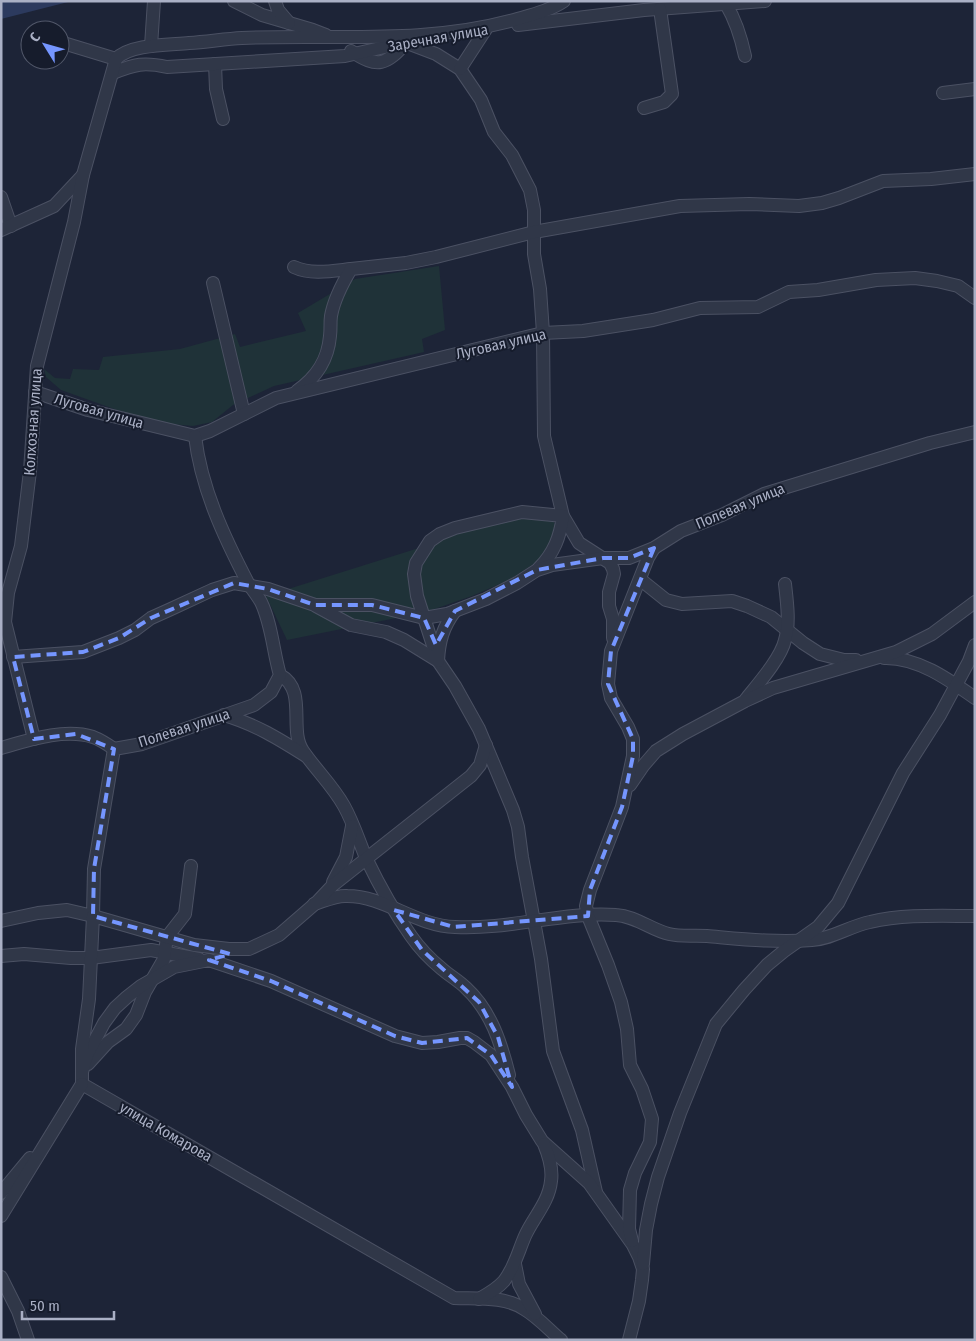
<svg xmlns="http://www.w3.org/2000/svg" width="976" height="1341" font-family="'Fira Sans Condensed',sans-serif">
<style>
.green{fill:#1f3238}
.water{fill:#2c3a5e}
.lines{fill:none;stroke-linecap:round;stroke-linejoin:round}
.minor-casing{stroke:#4b5163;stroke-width:14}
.minor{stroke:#303748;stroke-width:12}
.marked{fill:none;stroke:#7596ff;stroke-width:4;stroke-dasharray:10 6;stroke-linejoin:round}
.labels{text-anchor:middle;stroke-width:4;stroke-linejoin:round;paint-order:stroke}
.street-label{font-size:15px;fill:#aab0c5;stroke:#161c2c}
</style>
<rect width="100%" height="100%" fill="#1d2437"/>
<g class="green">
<path d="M 439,266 L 445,330 L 422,339 L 424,352 L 274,386 L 233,405 L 212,422 L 193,426 L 159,423 L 117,410 L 61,390 L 46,377 L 44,369 L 55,378 L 70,379 L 73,369 L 99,370 L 103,357 L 180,349 L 235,334 L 240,347 L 306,331 L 298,313 L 355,279 Z"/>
<path d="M 525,515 L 552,520 L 557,526 L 547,550 L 538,561 L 511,579 L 472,596 L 426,612 L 287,640 L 266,596 L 438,542 L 453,535 Z"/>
</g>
<path class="water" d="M 1,1 L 72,1 L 1,19 Z"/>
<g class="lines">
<g class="minor-casing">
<g id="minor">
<path d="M 234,1 L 262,15 L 313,30 L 326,35"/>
<path d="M 275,1 L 278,10 L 289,23"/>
<path d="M 726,4 C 736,21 741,37 745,56"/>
<path d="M 518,25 L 644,10 L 765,1"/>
<path d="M 60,42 L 116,59"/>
<path d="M 407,43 L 436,54 L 460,69 L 481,100 L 494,132 L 512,155 L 530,190 L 534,210 L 534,254 L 540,289 L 543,333 L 544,436 L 563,516 L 579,543 L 610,563 L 613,569 L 614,574 L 609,592 L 609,606 L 613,619 L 613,638"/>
<path d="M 151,46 L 154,1"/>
<path d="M 351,51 C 378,69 386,65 407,42"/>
<path d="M 215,64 L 216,89 L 223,119"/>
<path d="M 460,69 L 486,29"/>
<path d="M 113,73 C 135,64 144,62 167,67 L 345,56 L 407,42"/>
<path d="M 943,93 L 975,89"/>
<path d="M 644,108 L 664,102 L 672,94 L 660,9"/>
<path d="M 1,197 L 11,226"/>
<path d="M 1,230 L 54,206 L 83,175"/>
<path d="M 294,267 C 311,275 332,271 351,269"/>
<path d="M 213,283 L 244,414"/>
<path d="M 297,391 C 317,377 328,360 330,336 C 331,329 330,323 331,316 C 334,299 342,284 351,269 L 406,263 L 436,257 L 534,232 L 680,206 L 749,204 L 799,206 L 822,203 L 839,198 L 883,181 L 931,179 L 975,174"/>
<path d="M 35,392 L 88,410 L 195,436 L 210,431 L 276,398 L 543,333 L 583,331 L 653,320 L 700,308 L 758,307 L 789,292 L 818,290 L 876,280 L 915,278 L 937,281 L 958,286 L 975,298"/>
<path d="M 539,568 C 554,553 560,537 563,516 L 522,512 L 455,528 L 440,534 L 430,541 L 416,563 L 414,574 L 417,596 L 438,661 L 455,686 L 479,729 L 513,810 L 518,827 L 522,857 L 541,959 L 553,1051 L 582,1130 L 596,1192"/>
<path d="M 641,580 L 666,600 L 682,604 L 732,601 L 747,606 L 771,617 L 803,643 L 820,654 L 844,660 L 856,660"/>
<path d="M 316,606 L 351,625 L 386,632 L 404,640 L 438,661 C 439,641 443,627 455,611"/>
<path d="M 13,657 L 83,652 L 119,638 L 135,630 L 151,618 L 171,609 L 212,590 L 234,583 L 268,589 L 315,605 L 372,605 L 424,618 L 447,614 L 486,599 L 517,583 L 537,570 L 552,565 L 603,558 L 629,558 L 654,548 L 681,531 L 722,515 L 764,494 L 930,443 L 975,432"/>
<path d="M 884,658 C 917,657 948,679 975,698"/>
<path d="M 280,675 C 308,690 288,730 303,751 C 316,770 333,786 344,806 C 353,822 359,841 366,858 C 379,885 394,912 411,936 C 420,949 431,960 442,969 C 450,976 459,981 466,988 C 491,1011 501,1043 509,1075"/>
<path d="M 746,699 C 758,684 781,658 785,640 C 790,623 787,602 785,584"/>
<path d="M 224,715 C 255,724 279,739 306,756"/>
<path d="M 34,739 L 5,622 L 8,593 L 21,546 L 30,471 L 37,366 L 74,222 L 83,175 L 116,59 C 130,44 169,45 189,43 C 207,42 224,39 242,38 C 334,34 423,45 514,20 C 531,15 549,11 564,1"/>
<path d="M 1,748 C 29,740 64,728 93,737 C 101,740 107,744 114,749"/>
<path d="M 630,785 L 643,766 L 656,751 L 683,734 L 745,701 L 773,688 L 896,652 L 932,634 L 975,602"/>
<path d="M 333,882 L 346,857 L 352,826"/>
<path d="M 314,904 C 324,901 337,895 347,896 C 385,896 416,926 455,927 C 509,930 564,911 616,915 C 636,916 651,930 669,934 C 682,937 694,935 707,936 C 742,939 777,943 812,940 C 832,939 850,926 870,922 C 904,914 940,916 975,916"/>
<path d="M 1,921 L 38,913 L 67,910 L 93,916 L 94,869 L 114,749 L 142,744 L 254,705 L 271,692 L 280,675 C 273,651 272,625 261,602 C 257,595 252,589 248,583 C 224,537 201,488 195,436"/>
<path d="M 1,956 L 24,954 L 71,958 L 91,958 L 151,950 L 199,959"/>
<path d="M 88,1064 L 108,1042 L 126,1029 L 136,1015 L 145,992 L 164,959 L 167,937 L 185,914 L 191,866"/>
<path d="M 82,1072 L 87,1055 L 104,1023 L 115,1008 L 127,997 L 141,986 L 174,967 L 209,960 L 271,981 L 395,1036 L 422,1043 L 438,1042 L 460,1038 L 467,1038 L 474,1042 L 491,1055 L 512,1087 L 526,1115 L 542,1141 L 589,1183 L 633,1245 L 639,1257 L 643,1269 L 642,1280 L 639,1301 L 629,1340"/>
<path d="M 82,1084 L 82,1049 L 89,999 L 93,916 L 194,945 L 229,949 L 249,949 L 279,935 L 317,902 L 333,885 L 471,776 L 480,765 L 486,745"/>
<path d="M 82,1084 L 454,1298 C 477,1299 505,1296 524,1309 C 538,1317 549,1330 561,1340"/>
<path d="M 1,1193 L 30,1158"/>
<path d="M 1,1216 L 82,1084"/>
<path d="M 632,1241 L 629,1229 L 630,1190 L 635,1173 L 650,1142 L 652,1119 L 642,1089 L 630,1065 L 627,1029 L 621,1002 L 608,965 L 588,916 L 586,906 L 590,890 L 622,807 L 633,756 L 633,739 L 628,727 L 611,698 L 608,684 L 611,651 L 648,558 L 654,548"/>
<path d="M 515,1264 L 519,1284 L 535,1314"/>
<path d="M 643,1264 L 646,1230 L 651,1204 L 658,1177 L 680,1113 L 716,1024 L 744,990 L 767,965 L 784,951 L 818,927 L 838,903 L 903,773 L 940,715 L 969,661 L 975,645"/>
<path d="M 1,1277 L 18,1311 L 28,1340"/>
<path d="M 479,1299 C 488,1294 497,1289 504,1281 C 515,1267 518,1252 525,1236 C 533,1218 549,1202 551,1181 C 553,1168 549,1156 544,1144"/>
</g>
</g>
<use href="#minor" class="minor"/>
</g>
<path class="marked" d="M 654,548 L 611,651 L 608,684 L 633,739 L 633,756 L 622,807 L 590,890 L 588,916 L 454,927 L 394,910 L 422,950 L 479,1002 L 498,1037 L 512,1087 L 491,1055 L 467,1038 L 422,1043 L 395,1036 L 271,981 L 209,960 L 230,954 L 93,916 L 94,869 L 114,749 L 76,734 L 34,739 L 13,657 L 83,652 L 119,638 L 151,618 L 234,583 L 268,589 L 315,605 L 372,605 L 424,618 L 436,645 L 455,611 L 537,570 L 603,558 L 629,558 Z"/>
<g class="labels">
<g class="street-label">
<text transform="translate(438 38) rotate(-10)" y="5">Заречная улица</text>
<text transform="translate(501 344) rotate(-13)" y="5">Луговая улица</text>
<text transform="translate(99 411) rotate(16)" y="5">Луговая улица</text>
<text transform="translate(33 422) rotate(-86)" y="5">Колхозная улица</text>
<text transform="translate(740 506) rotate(-23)" y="5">Полевая улица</text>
<text transform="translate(184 728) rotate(-18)" y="5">Полевая улица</text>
<text transform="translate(166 1132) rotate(30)" y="5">улица Комарова</text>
</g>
</g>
<rect width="976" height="1341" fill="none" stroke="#aab0c5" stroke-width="5"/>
<g transform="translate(45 45) rotate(307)"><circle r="24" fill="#161c2c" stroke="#515769"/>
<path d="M0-4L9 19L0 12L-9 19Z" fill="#7596ff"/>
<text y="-8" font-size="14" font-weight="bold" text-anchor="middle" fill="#aab0c5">С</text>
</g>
<path d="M22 1311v8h92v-8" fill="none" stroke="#aab0c5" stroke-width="2.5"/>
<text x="30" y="1311" font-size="15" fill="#aab0c5" stroke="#161c2c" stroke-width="4" paint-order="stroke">50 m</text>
</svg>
